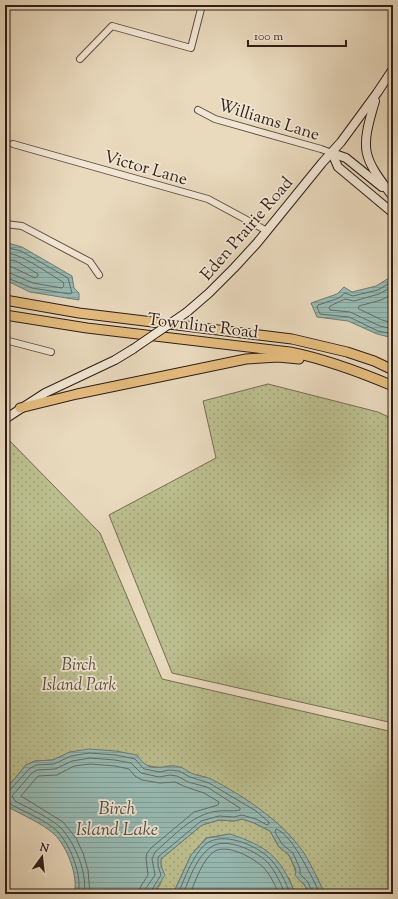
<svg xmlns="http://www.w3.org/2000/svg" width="398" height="899" font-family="'Sorts Mill Goudy',serif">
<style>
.grass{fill:url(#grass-dots);stroke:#756e51}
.water{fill:url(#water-rules);stroke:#6d7b73}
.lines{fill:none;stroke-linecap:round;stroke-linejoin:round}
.shore{stroke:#636c64;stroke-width:1}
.street-casing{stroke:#5e4c3e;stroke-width:8}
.secondary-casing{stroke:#2f1d14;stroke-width:10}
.primary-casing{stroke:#2f1d14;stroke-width:11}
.street{stroke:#f1e6d4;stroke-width:6}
.secondary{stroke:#f1e6d4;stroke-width:8}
.primary{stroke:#e4bc7e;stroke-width:9}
.secondary-bridge-casing{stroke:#2f1d14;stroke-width:10;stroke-linecap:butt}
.secondary-bridge{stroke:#f1e6d4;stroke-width:8}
.labels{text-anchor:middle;stroke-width:3.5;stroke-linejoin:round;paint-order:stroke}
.street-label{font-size:17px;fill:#2f1d14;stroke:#f1e6d4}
.park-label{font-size:17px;font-style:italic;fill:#594d39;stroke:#f1e6d4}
.water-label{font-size:18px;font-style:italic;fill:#4e4c44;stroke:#f1e6d4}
</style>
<defs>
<pattern id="grass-dots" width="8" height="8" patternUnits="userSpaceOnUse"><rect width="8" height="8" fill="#bbbe8e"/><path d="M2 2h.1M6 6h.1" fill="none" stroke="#a1a37a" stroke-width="1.8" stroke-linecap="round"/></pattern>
<pattern id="water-rules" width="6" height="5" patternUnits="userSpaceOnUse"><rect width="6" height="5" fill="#97bab3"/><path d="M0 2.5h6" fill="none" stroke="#829f99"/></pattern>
</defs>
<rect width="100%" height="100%" fill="#e9d9bd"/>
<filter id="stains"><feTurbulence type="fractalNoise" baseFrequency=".005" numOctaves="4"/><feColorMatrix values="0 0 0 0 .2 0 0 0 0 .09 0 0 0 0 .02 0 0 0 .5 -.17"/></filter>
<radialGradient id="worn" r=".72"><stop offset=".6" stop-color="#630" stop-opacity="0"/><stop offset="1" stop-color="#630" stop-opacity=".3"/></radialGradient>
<g class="grass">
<path d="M 268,384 L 378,412 L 393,419 L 393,723 L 172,673 L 109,515 L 216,458 L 203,401 Z"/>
<path d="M 5,436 L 100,533 L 162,679 L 393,732 L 393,894 L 325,894 C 303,846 284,823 238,795 C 229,790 219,783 209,779 C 204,776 198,776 192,774 C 177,768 178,763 161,768 L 70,752 L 53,760 L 35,761 L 26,765 L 5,790 Z"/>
<path d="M 242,819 L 254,823 L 270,831 L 279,847 L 289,855 L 300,881 L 304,884 L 309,894 L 295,894 L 289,878 L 230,834 L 206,838 L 191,855 L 173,894 L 153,894 L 160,885 L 161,859 L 202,825 L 219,820 L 234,821 Z"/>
</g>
<g class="water">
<path d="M 8,243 L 22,247 L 72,276 L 74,288 L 79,293 L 79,300 L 30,292 L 5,280 L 5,245 Z"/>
<path d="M 389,278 L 393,283 L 393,338 L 377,334 L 348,321 L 317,317 L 311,303 L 337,294 L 344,287 L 352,292 L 376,286 Z"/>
<path d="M 89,749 L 116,751 L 137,755 C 139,758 142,762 145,764 C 155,772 169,763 180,767 C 184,768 187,771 191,773 C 197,776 205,776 211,779 C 244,796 283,822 304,853 C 312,866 318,880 325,894 L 309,894 L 304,884 L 300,881 L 295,875 L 296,870 L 289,855 L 279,847 L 270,831 L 254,823 L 242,819 L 234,821 L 219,820 L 202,825 L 161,859 L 161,866 L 165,875 L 153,894 L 74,894 C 79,877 67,846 54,834 C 42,823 22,815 8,807 L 5,801 L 6,789 L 26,765 L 35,761 L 53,760 L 70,752 Z"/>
<path d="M 230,834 C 266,846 281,856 295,894 L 173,894 L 191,855 L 207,838 Z"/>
</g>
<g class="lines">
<g class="shore">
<path d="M 5,248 L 9,248 L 21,251 L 68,278 L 72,293 L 70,294 L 32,288 L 5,277"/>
<path d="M 5,253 C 19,252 49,274 63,282 L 64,286 L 62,288 L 33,283 L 10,273 L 5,272"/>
<path d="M 5,259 L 16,261 L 38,274 L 38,276 L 35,278 L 12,267 L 5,266"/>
<path d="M 393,285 L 388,284 L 378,290 L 353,296 L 345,293 L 339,298 L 318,305 L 317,307 L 320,314 L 349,317 L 378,331 L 393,334"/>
<path d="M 393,290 L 388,289 L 379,294 L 354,301 L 345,299 L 330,306 L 329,308 L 330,310 L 350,312 L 380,326 L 393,329"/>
<path d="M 393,296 L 389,296 L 381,300 L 359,306 L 358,308 L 359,309 L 382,320 L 393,323"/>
<path d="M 5,793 L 9,791 L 29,769 L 36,765 L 54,764 L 71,756 L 89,753 L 116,755 L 135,759 L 144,769 L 160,772 L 169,770 L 179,771 L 190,777 L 209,783 L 256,811 L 269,822 L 269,824 L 267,825 L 256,819 L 242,815 L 234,817 L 219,816 L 201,821 L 158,857 L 158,866 L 161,875 L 151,891 L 150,894"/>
<path d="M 5,800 L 8,801 L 12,805 C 25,812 47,821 57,831 C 70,844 83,876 78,894"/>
<path d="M 84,894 C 88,874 75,843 61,828 C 51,818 28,808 15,801 L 12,796 L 32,773 L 37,770 L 55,769 L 72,761 L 90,758 L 115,760 L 131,763 L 141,773 L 159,777 L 170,775 L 177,776 L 188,782 L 207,787 L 240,808 L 240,810 C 232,812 225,810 218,811 C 192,814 174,836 155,852 L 152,859 L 155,875 L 146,888 L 145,894"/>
<path d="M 90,894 L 88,870 L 83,853 L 76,838 L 63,822 L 21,796 L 38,776 L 57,775 L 74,766 L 90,764 L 115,766 L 129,769 L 135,776 L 142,780 L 160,783 L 175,782 L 186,787 L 204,793 L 219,802 L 218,805 L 194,812 L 151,848 L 147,853 L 146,858 L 148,875 L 141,886 L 139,894"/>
<path d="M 178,894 C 184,880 195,849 209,842 C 227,832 261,847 273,862 C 281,872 286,882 290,894"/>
<path d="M 183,894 C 190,878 196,857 211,847 C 226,836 259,852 269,864 C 276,873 281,883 285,894"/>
<path d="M 190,894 C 195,882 203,858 215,851 C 229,844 253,858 263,867 C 270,874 275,885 279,894"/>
<path d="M 313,894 L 308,882 L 300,874 L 300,869 L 293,853 L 282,844 L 275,832 L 276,829 C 292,834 313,879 320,894"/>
</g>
<g class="street-casing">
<g id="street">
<path d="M 80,59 L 112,26 L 191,48 L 202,5"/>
<path d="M 198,110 L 215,119 L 321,149 L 332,153"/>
<path d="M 13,144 L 208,199 L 267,231"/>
<path d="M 5,224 L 22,226 L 90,262 L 99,275"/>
<path d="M 5,340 L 51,352"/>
</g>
</g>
<g class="secondary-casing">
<g id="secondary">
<path d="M 375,101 C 360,151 362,156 393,197"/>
<path d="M 332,153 L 338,167 L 393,213"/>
<path d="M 332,153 L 346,158 L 382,187"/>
<path d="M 187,312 L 209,293 L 234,268 L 257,243 L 322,163 L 341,142 L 377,93 L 393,69"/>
<path d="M 5,419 L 45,393 L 115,360 L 133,349"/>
</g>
</g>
<g class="primary-casing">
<g id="primary">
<path d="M 5,300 L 79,313 L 292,339 L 347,352 L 374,361 L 393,370"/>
<path d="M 5,315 L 87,328 L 290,352 C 325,359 360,372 393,386"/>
<path d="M 20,408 L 77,394 L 246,359 L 278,357 L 299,359"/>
</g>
</g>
<use href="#street" class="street"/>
<use href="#secondary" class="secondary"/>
<use href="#primary" class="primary"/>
<g class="secondary-bridge-casing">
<path id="secondary-bridge" d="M 133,349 L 187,312"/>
</g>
<use href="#secondary-bridge" class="secondary-bridge"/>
</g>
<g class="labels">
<g class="street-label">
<text transform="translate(269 119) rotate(17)" y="6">Williams Lane</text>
<text transform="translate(146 167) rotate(16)" y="6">Victor Lane</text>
<text transform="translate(246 228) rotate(-49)" y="6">Eden Prairie Road</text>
<text transform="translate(203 325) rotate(7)" y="6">Townline Road</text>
</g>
<g class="park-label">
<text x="79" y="670">Birch<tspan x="79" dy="20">Island Park</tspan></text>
</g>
<g class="water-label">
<text x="117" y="814">Birch<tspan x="117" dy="21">Island Lake</tspan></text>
</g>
</g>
<rect width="398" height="899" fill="none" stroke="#e9d9bd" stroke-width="20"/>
<rect x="6" y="6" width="386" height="887" fill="none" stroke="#2f1d14" stroke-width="2"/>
<rect x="10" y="10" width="378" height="879" fill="none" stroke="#2f1d14"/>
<g transform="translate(42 857) rotate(15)" stroke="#f1e6d4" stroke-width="3" paint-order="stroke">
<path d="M0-3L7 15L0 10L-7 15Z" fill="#2f1d14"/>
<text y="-6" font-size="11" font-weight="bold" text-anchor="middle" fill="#2f1d14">N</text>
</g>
<path d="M248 40v6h98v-6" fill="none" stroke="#2f1d14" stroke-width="2"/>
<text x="254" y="40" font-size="12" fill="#2f1d14" stroke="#f1e6d4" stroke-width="3" paint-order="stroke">100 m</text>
<rect width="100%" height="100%" filter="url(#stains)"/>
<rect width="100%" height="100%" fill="url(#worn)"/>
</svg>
